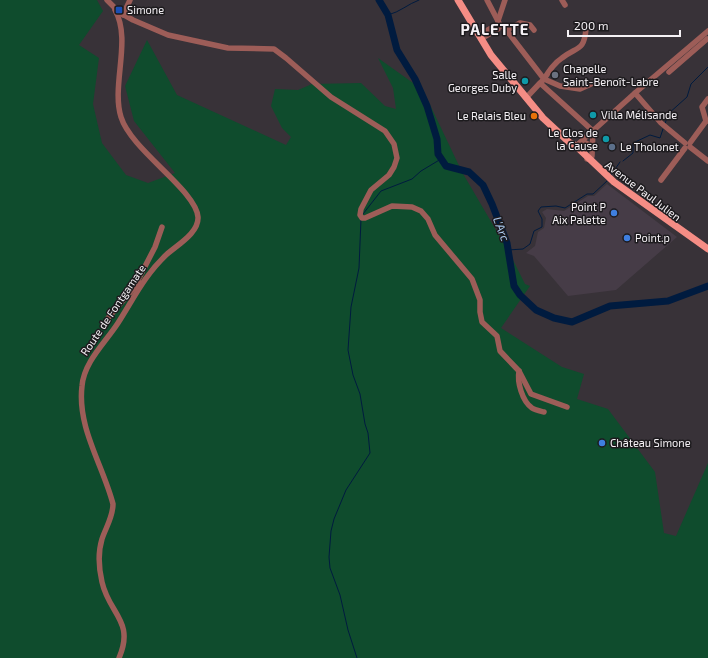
<svg xmlns="http://www.w3.org/2000/svg" width="708" height="658" font-family="'Exo 2',sans-serif">
<style>
.built{fill:#463c47}
.green{fill:#0f4c2d}
.lines{fill:none;stroke-linecap:round;stroke-linejoin:round}
.stream{stroke:#001b3f;stroke-width:1}
.river{stroke:#001b3f;stroke-width:7}
.minor{stroke:#9d5d58;stroke-width:5.5}
.major{stroke:#f58d85;stroke-width:7}
.transit-dot{fill:#1a4fb4;stroke:#1d1b1e;stroke-width:1.5}
.worship-dot{fill:#6b7280;stroke:#1d1b1e;stroke-width:1.5}
.culture-dot{fill:#0f9aa8;stroke:#1d1b1e;stroke-width:1.5}
.food-dot{fill:#e8710a;stroke:#1d1b1e;stroke-width:1.5}
.service-dot{fill:#5c6f8a;stroke:#1d1b1e;stroke-width:1.5}
.shop-dot{fill:#3f7fe0;stroke:#1d1b1e;stroke-width:1.5}
.labels{text-anchor:middle;stroke-width:3;stroke-linejoin:round;paint-order:stroke}
.poi-label{font-size:11px;fill:#f5f1f5;stroke:#1d1b1e;text-anchor:start}
.street-label{font-size:11px;fill:#f5f1f5;stroke:#1d1b1e}
.water-label{font-size:12px;font-style:italic;fill:#aac9ef;stroke:#1d1b1e}
.district-label{font-size:15px;font-weight:bold;letter-spacing:1px;fill:#f5f1f5;stroke:#1d1b1e}
</style>
<rect width="100%" height="100%" fill="#383238"/>
<path class="built" d="M 607,184 L 677,237 L 616,290 L 568,296 L 534,256 L 526,253 L 535,246 L 538,232 L 544,228 L 546,218 L 542,212 L 547,209 L 564,211 L 588,196 L 594,196 Z"/>
<path class="green" d="M 0,0 L 97,0 L 103,11 L 79,45 L 99,58 L 93,104 L 102,143 L 126,175 L 148,183 L 175,173 L 134,121 L 125,86 L 147,40 L 177,95 L 286,145 L 291,137 L 282,128 L 271,106 L 275,89 L 298,90 L 312,84 L 361,83 L 385,106 L 396,109 L 393,88 L 378,58 L 423,90 L 462,172 L 510,254 L 525,284 L 530,286 L 501,328 L 562,367 L 584,374 L 577,399 L 608,409 L 655,472 L 664,533 L 676,536 L 708,463 L 708,658 L 0,658 Z"/>
<g class="lines">
<g class="stream">
<path d="M 388,15 C 400,12 408,4 419,0"/>
<path d="M 665,124 L 668,114 L 687,97 L 691,84 L 708,67"/>
<path d="M 623,161 L 633,153 L 633,143 L 650,135 L 660,138 L 663,129"/>
<path d="M 611,175 L 620,162"/>
<path d="M 363,214 L 381,191 L 412,179 L 421,171 L 441,159"/>
<path d="M 508,250 L 523,249 L 530,244 L 534,231 L 542,227 L 542,219 L 538,211 L 541,207 L 556,206 L 565,208 L 587,194 L 593,194 L 607,181"/>
<path d="M 357,658 L 348,630 L 340,595 L 330,568 L 329,557 L 331,531 L 334,519 L 346,490 L 370,453 L 368,433 L 365,424 L 360,394 L 353,375 L 348,350 L 351,307 L 359,268 L 361,219"/>
</g>
<path class="river" d="M 379,0 L 388,15 L 397,50 L 415,79 L 427,106 L 437,139 L 438,154 L 446,166 L 469,172 L 483,185 L 492,204 L 507,243 L 514,286 L 520,295 L 536,310 L 554,318 L 572,322 L 610,306 L 668,301 L 708,286"/>
<g class="minor">
<path d="M 107,0 L 119,12 L 133,20 L 168,35 L 228,48 L 274,49 L 286,58 L 331,97 L 385,131 L 394,144 L 397,158 L 394,167 L 389,175 L 371,190 L 361,209 L 360,215 L 362,218 L 365,218 L 392,206 L 412,207 L 421,211 L 428,219 L 435,235 L 472,279 L 480,300 L 480,312 L 482,322 L 497,336 L 500,351 L 519,371 L 531,394 L 567,407"/>
<path d="M 487,0 L 498,21"/>
<path d="M 562,0 L 565,5"/>
<path d="M 115,10 C 132,40 111,85 121,117 C 131,150 196,190 198,217 C 199,233 177,245 166,255 C 144,276 134,298 118,323 C 105,343 84,362 82,386 C 77,428 103,465 113,504 C 113,517 106,527 102,539 C 98,552 99,569 102,582 C 109,614 135,621 119,658"/>
<path d="M 123,15 L 130,0"/>
<path d="M 500,25 L 498,21 L 505,0"/>
<path d="M 503,27 L 509,29 L 520,23 L 530,25 L 534,30"/>
<path d="M 504,27 L 544,79 L 542,81"/>
<path d="M 586,29 C 584,52 577,46 562,58 C 554,63 549,71 544,79 L 560,86 L 580,89 L 591,84"/>
<path d="M 479,35 L 495,26 L 498,27 L 498,29 L 481,39"/>
<path d="M 669,72 L 707,39"/>
<path d="M 635,93 L 661,123 L 685,143"/>
<path d="M 526,98 L 540,83 L 593,131 L 592,156 L 591,159 L 587,159"/>
<path d="M 706,121 L 702,107 L 708,99"/>
<path d="M 582,141 L 593,147"/>
<path d="M 690,143 L 706,121 L 708,121"/>
<path d="M 576,146 L 635,93 L 708,31"/>
<path d="M 690,147 L 708,161"/>
<path d="M 661,180 L 685,148"/>
<path d="M 108,318 L 134,288 L 139,287 L 138,280 L 155,247 L 162,227"/>
<path d="M 519,371 C 517,382 522,401 532,408 C 535,410 540,411 544,412"/>
</g>
<path class="major" d="M 458,0 L 491,55 L 543,118 L 570,143 L 576,146 L 614,182 L 708,249"/>
</g>
<rect class="transit-dot" x="115" y="6" width="8" height="8" rx="2"/>
<circle class="worship-dot" cx="555" cy="75" r="4"/>
<g class="culture-dot">
<circle cx="525" cy="81" r="4"/>
<circle cx="593" cy="115" r="4"/>
<circle cx="606" cy="139" r="4"/>
</g>
<circle class="food-dot" cx="534" cy="116" r="4"/>
<circle class="service-dot" cx="612" cy="147" r="4"/>
<g class="shop-dot">
<circle cx="614" cy="213" r="4"/>
<circle cx="627" cy="238" r="4"/>
<circle cx="602" cy="443" r="4"/>
</g>
<g class="labels">
<g class="poi-label">
<text x="127" y="14">Simone</text>
<text x="563" y="73">Chapelle<tspan x="563" dy="13">Saint-Benoît-Labre</tspan></text>
<text x="517" y="79" text-anchor="end">Salle<tspan x="517" dy="13">Georges Duby</tspan></text>
<text x="601" y="119">Villa Mélisande</text>
<text x="526" y="120" text-anchor="end">Le Relais Bleu</text>
<text x="598" y="137" text-anchor="end">Le Clos de<tspan x="598" dy="13">la Cause</tspan></text>
<text x="620" y="151">Le Tholonet</text>
<text x="606" y="211" text-anchor="end">Point P<tspan x="606" dy="13">Aix Palette</tspan></text>
<text x="635" y="242">Point.p</text>
<text x="610" y="447">Château Simone</text>
</g>
<g class="street-label">
<text transform="translate(643 191) rotate(37)" y="4">Avenue Paul Julien</text>
<text transform="translate(113 310) rotate(-56)" y="4">Route de Fontgamate</text>
</g>
<g class="water-label">
<text transform="translate(501 229) rotate(69)" y="4">L'Arc</text>
</g>
<g class="district-label">
<text x="495" y="35">PALETTE</text>
</g>
</g>
<path d="M568 30v6h112v-6" fill="none" stroke="#f5f1f5" stroke-width="2"/>
<text x="574" y="30" font-size="12" fill="#f5f1f5" stroke="#1d1b1e" stroke-width="3" paint-order="stroke">200 m</text>
</svg>
